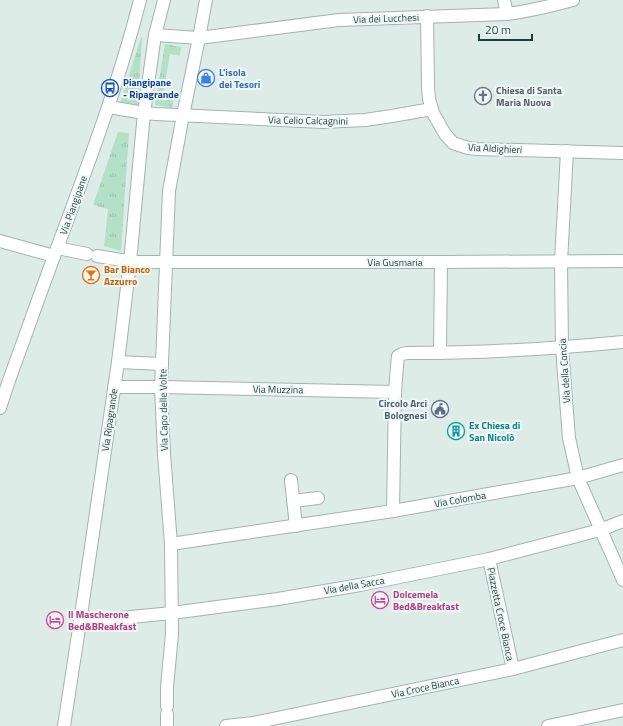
<svg xmlns="http://www.w3.org/2000/svg" width="623" height="726" font-family="'Titillium Web',sans-serif">
<style>
.grass{fill:url(#grass-tufts)}
.lines{fill:none;stroke-linecap:round;stroke-linejoin:round}
.minor-casing{stroke:#a1b4b0;stroke-width:14}
.minor{stroke:#fff;stroke-width:12}
.labels{text-anchor:middle;stroke-width:4;stroke-linejoin:round;paint-order:stroke}
.street-label{font-size:10px;fill:#1e3d3a;stroke:#eff8f5}
.shop-label{font-size:10px;font-weight:bold;fill:#366cbe;stroke:#eff8f5;text-anchor:start}
.transit-label{font-size:10px;font-weight:bold;fill:#164399;stroke:#eff8f5;text-anchor:start}
.worship-label{font-size:10px;font-weight:bold;fill:#5b616d;stroke:#eff8f5;text-anchor:start}
.food-label{font-size:10px;font-weight:bold;fill:#c56008;stroke:#eff8f5;text-anchor:start}
.service-label{font-size:10px;font-weight:bold;fill:#4e5e75;stroke:#eff8f5;text-anchor:end}
.culture-label{font-size:10px;font-weight:bold;fill:#0d838f;stroke:#eff8f5;text-anchor:start}
.hotel-label{font-size:10px;font-weight:bold;fill:#b23c85;stroke:#eff8f5;text-anchor:start}
</style>
<defs>
<pattern id="grass-tufts" width="24" height="20" patternUnits="userSpaceOnUse"><rect width="24" height="20" fill="#b4e0c8"/><path d="M3 7l-1-3M5 7V3M7 7l1-3M15 17l-1-3M17 17v-4M19 17l1-3" fill="none" stroke="#9ac1ad"/></pattern>
</defs>
<rect width="100%" height="100%" fill="#deece8"/>
<g class="grass">
<path d="M 141,37 L 142,38 L 138,105 L 120,104 Z"/>
<path d="M 165,44 L 181,47 L 180,56 L 170,54 L 163,95 L 174,97 L 172,108 L 155,105 Z"/>
<path d="M 118,132 L 129,133 L 121,251 L 104,246 L 108,209 L 93,205 Z"/>
</g>
<g class="lines">
<g class="minor-casing">
<g id="minor">
<path d="M 504,0 L 507,14"/>
<path d="M 427,16 L 428,87 L 429,99 L 433,113 L 445,134 L 453,143 L 468,148 L 477,149 L 623,153"/>
<path d="M 155,35 L 199,38 L 339,20 L 507,14 C 530,11 551,6 573,0"/>
<path d="M 109,107 L 144,113 L 156,114 L 323,122 L 365,120 L 392,116 L 432,109"/>
<path d="M 567,151 L 561,262 L 562,348 L 569,438 L 578,478 L 623,580"/>
<path d="M 0,241 L 54,256"/>
<path d="M 57,248 L 87,254"/>
<path d="M 97,256 L 134,262 L 441,262 L 623,261"/>
<path d="M 440,353 L 441,262"/>
<path d="M 118,362 L 162,364"/>
<path d="M 114,387 L 161,387 L 395,392"/>
<path d="M 0,408 C 10,375 23,343 34,311 C 71,208 113,106 140,0"/>
<path d="M 291,480 L 296,526"/>
<path d="M 293,501 L 318,498"/>
<path d="M 393,511 L 395,392 L 397,366 L 398,356 L 402,354 L 407,353 C 479,353 551,349 623,342"/>
<path d="M 171,544 L 393,511 L 578,478 L 623,465"/>
<path d="M 489,559 L 513,669"/>
<path d="M 80,622 L 172,613 L 278,599 L 360,585 L 489,559 L 600,530 L 623,521"/>
<path d="M 167,706 L 167,687 L 172,634 L 171,544 L 164,454 L 161,387 L 169,191 L 183,115 L 199,38 L 206,0"/>
<path d="M 64,726 L 80,622 L 118,362 L 130,262 L 144,113 L 155,35 L 164,0"/>
<path d="M 167,726 L 167,714"/>
<path d="M 226,726 L 253,723 L 513,669 L 623,640"/>
<path d="M 548,726 L 623,710"/>
</g>
</g>
<use href="#minor" class="minor"/>
</g>
<defs>
<g id="shop-ring" transform="scale(0.9)"><circle r="9.5" fill="#eff8f5" stroke="#3f7fe0" stroke-width="1.5"/><path d="M-5-2.5h2.3a2.7 3.5 0 0 1 5.4 0H5L5.5 6h-11ZM-1.5-2.5h3a1.5 2.3 0 0 0-3 0Z" fill="#3f7fe0"/></g>
<g id="bus-ring" transform="scale(0.9)"><circle r="9.5" fill="#eff8f5" stroke="#1a4fb4" stroke-width="1.5"/><path d="M-5-6H5V4H4V6H2V4H-2V6H-4V4H-5ZM-3.5-4V0h7V-4ZM-3.5 1.2v1.5H-2V1.2ZM2 1.2v1.5H3.5V1.2Z" fill="#1a4fb4"/></g>
<g id="church-ring" transform="scale(0.9)"><circle r="9.5" fill="#eff8f5" stroke="#6b7280" stroke-width="1.5"/><path d="M-1.2-6h2.4v3.5h3.3v2.4h-3.3V6h-2.4V-.1h-3.3v-2.4h3.3Z" fill="#6b7280"/></g>
<g id="bar-ring" transform="scale(0.9)"><circle r="9.5" fill="#eff8f5" stroke="#e8710a" stroke-width="1.5"/><path d="M-6-5H6L.8 .8V4.5H3.5V6h-7V4.5H-.8V.8Z" fill="#e8710a"/></g>
<g id="civic-ring" transform="scale(0.9)"><circle r="9.5" fill="#eff8f5" stroke="#5c6f8a" stroke-width="1.5"/><path d="M-.6-6.5H3V-4.5H.6V-3L4-1V1h2V6H-6V1h2V-1L-.6-3ZM-1.2 2.5V6h2.4V2.5Z" fill="#5c6f8a"/></g>
<g id="building-ring" transform="scale(0.9)"><circle r="9.5" fill="#eff8f5" stroke="#0f9aa8" stroke-width="1.5"/><path d="M-4-6H4V6H1V3H-1V6H-4ZM-2.5-4.3h1.7v1.8h-1.7ZM.8-4.3h1.7v1.8H.8ZM-2.5-1h1.7V.8h-1.7ZM.8-1h1.7V.8H.8Z" fill="#0f9aa8"/></g>
<g id="hotel-ring" transform="scale(0.9)"><circle r="9.5" fill="#eff8f5" stroke="#d1479c" stroke-width="1.5"/><path d="M-6-4.5h1.5V1H6V5H4.5V3h-9V5H-6ZM-4 0a1.8 1.8 0 1 1 3.6 0ZM.5 0V-2.5h3Q6-2.5 6 0Z" fill="#d1479c"/></g>
</defs>
<g fill-rule="evenodd">
<use href="#shop-ring" x="206" y="78"/>
<use href="#bus-ring" x="110" y="88"/>
<use href="#church-ring" x="483" y="96"/>
<use href="#bar-ring" x="91" y="275"/>
<use href="#civic-ring" x="440" y="409"/>
<use href="#building-ring" x="456" y="431"/>
<use href="#hotel-ring" x="380" y="600"/>
<use href="#hotel-ring" x="55" y="620"/>
</g>
<g class="labels">
<g class="street-label">
<text transform="translate(386 18) rotate(-2)" y="4">Via dei Lucchesi</text>
<text transform="translate(308 120) rotate(1)" y="4">Via Celio Calcagnini</text>
<text transform="translate(495 148) rotate(3)" y="4">Via Aldighieri</text>
<text transform="translate(73 205) rotate(-70)" y="4">Via Piangipane</text>
<text x="395" y="266">Via Gusmaria</text>
<text transform="translate(564 371) rotate(-94)" y="4">Via della Concia</text>
<text transform="translate(278 389) rotate(1)" y="4">Via Muzzina</text>
<text transform="translate(163 410) rotate(-91)" y="4">Via Capo delle Volte</text>
<text transform="translate(109 420) rotate(-82)" y="4">Via Ripagrande</text>
<text transform="translate(460 499) rotate(-10)" y="4">Via Colomba</text>
<text transform="translate(354 585) rotate(-10)" y="4">Via della Sacca</text>
<text transform="translate(501 614) rotate(78)" y="4">Piazzetta Croce Bianca</text>
<text transform="translate(425 687) rotate(-12)" y="4">Via Croce Bianca</text>
</g>
<g class="shop-label">
<text x="219" y="76">L'isola<tspan x="219" dy="12">dei Tesori</tspan></text>
</g>
<g class="transit-label">
<text x="123" y="86">Piangipane<tspan x="123" dy="12">- Ripagrande</tspan></text>
</g>
<g class="worship-label">
<text x="496" y="94">Chiesa di Santa<tspan x="496" dy="12">Maria Nuova</tspan></text>
</g>
<g class="food-label">
<text x="104" y="273">Bar Bianco<tspan x="104" dy="12">Azzurro</tspan></text>
</g>
<g class="service-label">
<text x="427" y="407">Circolo Arci<tspan x="427" dy="12">Bolognesi</tspan></text>
</g>
<g class="culture-label">
<text x="469" y="429">Ex Chiesa di<tspan x="469" dy="12">San Nicolò</tspan></text>
</g>
<g class="hotel-label">
<text x="393" y="598">Dolcemela<tspan x="393" dy="12">Bed&amp;Breakfast</tspan></text>
<text x="68" y="618">Il Mascherone<tspan x="68" dy="12">Bed&amp;BReakfast</tspan></text>
</g>
</g>
<path d="M479 34v6h53v-6" fill="none" stroke="#1e3d3a" stroke-width="2"/>
<text x="485" y="34" font-size="12" fill="#1e3d3a" stroke="#eff8f5" stroke-width="3" paint-order="stroke">20 m</text>
</svg>
